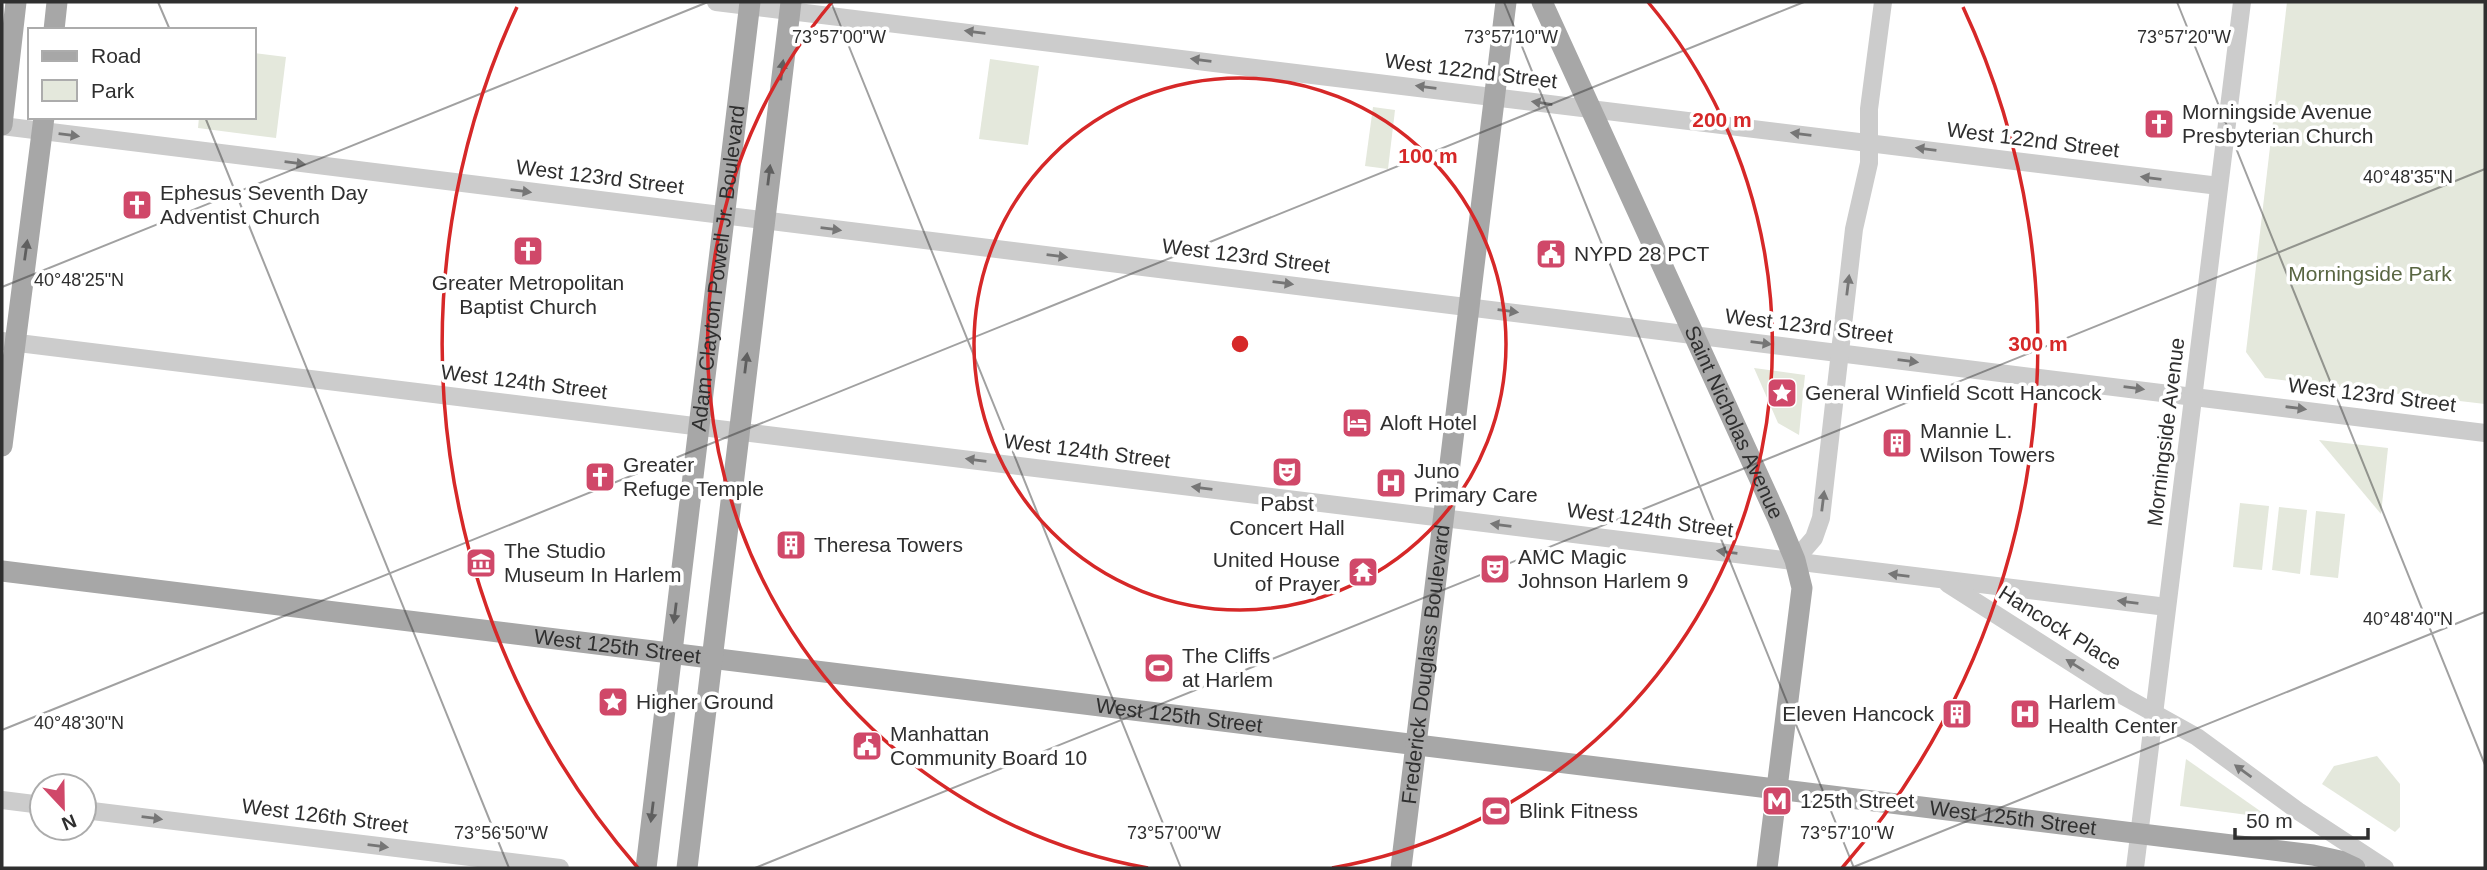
<svg xmlns="http://www.w3.org/2000/svg" width="2487" height="870" font-family="Arial,sans-serif">
<style>
.green{fill:#e4e8dc}
.lines{fill:none;stroke-linecap:round;stroke-linejoin:round}
.minor{stroke:#ccc;stroke-width:18}
.major{stroke:#a7a7a7;stroke-width:21}
.oneway{fill:#767676}
.oneway2{fill:#5f5f5f}
.ticks{fill:none;stroke:#2f2f2f;stroke-width:2;stroke-opacity:0.45}
.ring{fill:none;stroke:#d62828;stroke-width:3.5}
.labels{text-anchor:middle;stroke-width:7;stroke-linejoin:round;paint-order:stroke}
.street-label{font-size:21px;fill:#2f2f2f;stroke:#fff}
.poi-label{font-size:21px;fill:#2f2f2f;stroke:#fff;text-anchor:start}
.park-label{font-size:21px;fill:#596642;stroke:#fff}
.ticks-label{font-size:18px;text-anchor:middle;fill:#2f2f2f;stroke:#fff;stroke-width:7;stroke-linejoin:round;paint-order:stroke}
.centre{fill:#d62828;stroke:#fff;stroke-width:3.5}
.ring-label{font-size:21px;text-anchor:middle;font-weight:bold;fill:#d62828;stroke:#fff;stroke-width:7;stroke-linejoin:round;paint-order:stroke}
</style>
<rect width="100%" height="100%" fill="#fff"/>
<g class="green">
<path d="M 2287,2 L 2485,2 L 2485,404 L 2265,378 L 2246,352 Z"/>
<path d="M 254,53 L 286,57 L 276,138 L 198,128 L 199,117 L 254,117 Z"/>
<path d="M 990,59 L 1039,66 L 1028,145 L 979,139 Z"/>
<path d="M 1373,107 L 1395,110 L 1388,169 L 1365,166 Z"/>
<path d="M 1754,368 L 1805,375 L 1799,435 L 1778,423 Z"/>
<path d="M 2319,440 L 2388,448 L 2381,514 Z"/>
<path d="M 2240,503 L 2269,506 L 2262,570 L 2233,567 Z"/>
<path d="M 2279,507 L 2307,510 L 2300,574 L 2272,570 Z"/>
<path d="M 2316,511 L 2345,514 L 2338,578 L 2310,575 Z"/>
<path d="M 2377,756 L 2400,784 L 2400,827 L 2395,832 L 2322,784 L 2334,766 Z"/>
<path d="M 2186,759 L 2263,813 L 2263,817 L 2180,806 Z"/>
</g>
<g class="lines">
<g class="minor">
<path d="M 716,2 L 2219,186"/>
<path d="M 2,126 L 2485,433"/>
<path d="M 2,341 L 2167,607"/>
<path d="M 1795,560 L 1814,538 L 1821,518 L 1854,229 L 1869,163 L 1869,109 L 1883,2"/>
<path d="M 1948,584 L 2125,697 L 2197,737 L 2298,811 L 2385,868"/>
<path d="M 2,800 L 42,805"/>
<path d="M 84,810 L 560,868"/>
<path d="M 2135,868 L 2242,2"/>
</g>
<g class="major">
<path id="s1" d="M 1542,2 L 1778,519 L 1795,560 L 1802,588 L 1767,868"/>
<path d="M 54,30 L 57,2"/>
<path d="M 2,125 L 16,2"/>
<path d="M 2,446 L 44,117"/>
<path id="s2" d="M 2,571 L 2313,855 L 2340,861 L 2355,868"/>
<path id="s3" d="M 646,868 L 750,2"/>
<path d="M 687,868 L 791,2"/>
<path id="s4" d="M 1401,868 L 1506,2"/>
</g>
</g>
<defs><path id="oneway-solid" d="M-6-.8H1V-3.2L6.5 0L1 3.2V.8H-6Z" transform="scale(1.75)"/></defs>
<g class="oneway">
<use href="#oneway-solid" transform="translate(975 32) rotate(-173)"/>
<use href="#oneway-solid" transform="translate(1201 60) rotate(-173)"/>
<use href="#oneway-solid" transform="translate(1426 87) rotate(-173)"/>
<use href="#oneway-solid" transform="translate(1542 103) rotate(-171)"/>
<use href="#oneway-solid" transform="translate(1801 134) rotate(-173)"/>
<use href="#oneway-solid" transform="translate(69 135) rotate(7)"/>
<use href="#oneway-solid" transform="translate(1926 149) rotate(-173)"/>
<use href="#oneway-solid" transform="translate(295 163) rotate(7)"/>
<use href="#oneway-solid" transform="translate(2151 178) rotate(-173)"/>
<use href="#oneway-solid" transform="translate(521 191) rotate(7)"/>
<use href="#oneway-solid" transform="translate(831 229) rotate(7)"/>
<use href="#oneway-solid" transform="translate(1057 256) rotate(7)"/>
<use href="#oneway-solid" transform="translate(1283 283) rotate(7)"/>
<use href="#oneway-solid" transform="translate(1848 285) rotate(-83)"/>
<use href="#oneway-solid" transform="translate(1508 311) rotate(7)"/>
<use href="#oneway-solid" transform="translate(1761 343) rotate(7)"/>
<use href="#oneway-solid" transform="translate(1908 361) rotate(7)"/>
<use href="#oneway-solid" transform="translate(2134 388) rotate(7)"/>
<use href="#oneway-solid" transform="translate(2296 408) rotate(7)"/>
<use href="#oneway-solid" transform="translate(976 460) rotate(-173)"/>
<use href="#oneway-solid" transform="translate(1202 488) rotate(-173)"/>
<use href="#oneway-solid" transform="translate(1823 501) rotate(-83)"/>
<use href="#oneway-solid" transform="translate(1501 525) rotate(-173)"/>
<use href="#oneway-solid" transform="translate(1727 552) rotate(-173)"/>
<use href="#oneway-solid" transform="translate(1899 575) rotate(-173)"/>
<use href="#oneway-solid" transform="translate(2128 602) rotate(-173)"/>
<use href="#oneway-solid" transform="translate(2075 665) rotate(-148)"/>
<use href="#oneway-solid" transform="translate(2243 771) rotate(-144)"/>
<use href="#oneway-solid" transform="translate(152 818) rotate(7)"/>
<use href="#oneway-solid" transform="translate(378 846) rotate(7)"/>
</g>
<g class="oneway2">
<use href="#oneway-solid" transform="translate(782 70) rotate(-83)"/>
<use href="#oneway-solid" transform="translate(769 175) rotate(-83)"/>
<use href="#oneway-solid" transform="translate(26 250) rotate(-82)"/>
<use href="#oneway-solid" transform="translate(746 363) rotate(-83)"/>
<use href="#oneway-solid" transform="translate(675 613) rotate(97)"/>
<use href="#oneway-solid" transform="translate(652 812) rotate(97)"/>
</g>
<path class="ticks" d="M 158,2 L 170,30M 831,2 L 1181,868M 1504,2 L 1854,868M 2177,2 L 2485,765M 205,117 L 509,868M 2,287 L 708,2M 2,730 L 1804,2M 755,868 L 2485,169M 1851,868 L 2485,612"/>
<g class="ring">
<circle cx="1240" cy="344" r="266"/>
<path d="M1148 868A532 532 0 0 1 832 2M1648 2A532 532 0 0 1 1332 868"/>
<path d="M638 868A798 798 0 0 1 517 7M1963 7A798 798 0 0 1 1842 868"/>
</g>
<defs>
<g id="church-square" transform="scale(1.575)"><rect x="-9" y="-9" width="18" height="18" rx="4" fill="#d04869" stroke="#fff"/><path d="M-1.2-6h2.4v3.5h3.3v2.4h-3.3V6h-2.4V-.1h-3.3v-2.4h3.3Z" fill="#fff"/></g>
<g id="civic-square" transform="scale(1.575)"><rect x="-9" y="-9" width="18" height="18" rx="4" fill="#d04869" stroke="#fff"/><path d="M-.6-6.5H3V-4.5H.6V-3L4-1V1h2V6H-6V1h2V-1L-.6-3ZM-1.2 2.5V6h2.4V2.5Z" fill="#fff"/></g>
<g id="sight-square" transform="scale(1.575)"><rect x="-9" y="-9" width="18" height="18" rx="4" fill="#d04869" stroke="#fff"/><path d="M0-6L1.8-2.2L6-1.7L2.9 1.2L3.7 5.4L0 3.3L-3.7 5.4L-2.9 1.2L-6-1.7L-1.8-2.2Z" fill="#fff"/></g>
<g id="hotel-square" transform="scale(1.575)"><rect x="-9" y="-9" width="18" height="18" rx="4" fill="#d04869" stroke="#fff"/><path d="M-6-4.5h1.5V1H6V5H4.5V3h-9V5H-6ZM-4 0a1.8 1.8 0 1 1 3.6 0ZM.5 0V-2.5h3Q6-2.5 6 0Z" fill="#fff"/></g>
<g id="building-square" transform="scale(1.575)"><rect x="-9" y="-9" width="18" height="18" rx="4" fill="#d04869" stroke="#fff"/><path d="M-4-6H4V6H1V3H-1V6H-4ZM-2.5-4.3h1.7v1.8h-1.7ZM.8-4.3h1.7v1.8H.8ZM-2.5-1h1.7V.8h-1.7ZM.8-1h1.7V.8H.8Z" fill="#fff"/></g>
<g id="theatre-square" transform="scale(1.575)"><rect x="-9" y="-9" width="18" height="18" rx="4" fill="#d04869" stroke="#fff"/><path d="M-5-5.5Q0-4 5-5.5V0Q5 5 0 6Q-5 5-5 0ZM-3.3-2.5H-1v1.5H-3.3ZM1-2.5H3.3v1.5H1ZM-2.8 1Q0 5.5 2.8 1Z" fill="#fff"/></g>
<g id="hospital-square" transform="scale(1.575)"><rect x="-9" y="-9" width="18" height="18" rx="4" fill="#d04869" stroke="#fff"/><path d="M-5-5h3v3.5h4V-5h3V5h-3V1.5h-4V5h-3Z" fill="#fff"/></g>
<g id="museum-square" transform="scale(1.575)"><rect x="-9" y="-9" width="18" height="18" rx="4" fill="#d04869" stroke="#fff"/><path d="M0-6L6-3V-2H-6V-3ZM-5-1h2V3h-2ZM-1-1h2V3h-2ZM3-1h2V3H3ZM-6 4H6V6H-6Z" fill="#fff"/></g>
<g id="temple-square" transform="scale(1.575)"><rect x="-9" y="-9" width="18" height="18" rx="4" fill="#d04869" stroke="#fff"/><path d="M0-6L5-2H3V0L6.5 2.5H4V6H1.5V3h-3V6H-4V2.5H-6.5L-3 0V-2H-5Z" fill="#fff"/></g>
<g id="stadium-square" transform="scale(1.575)"><rect x="-9" y="-9" width="18" height="18" rx="4" fill="#d04869" stroke="#fff"/><path d="M0-5a6.5 5 0 1 0 0 10a6.5 5 0 1 0 0-10ZM-3.5-1.8h7v3.6h-7Z" fill="#fff"/></g>
<g id="metro-square" transform="scale(1.575)"><rect x="-9" y="-9" width="18" height="18" rx="4" fill="#d04869" stroke="#fff"/><path d="M-5.5 5V-5H-3L0 0L3-5H5.5V5H3V-.5L0 4L-3-.5V5Z" fill="#fff"/></g>
</defs>
<g fill-rule="evenodd">
<use href="#church-square" x="2159" y="124"/>
<use href="#church-square" x="137" y="205"/>
<use href="#church-square" x="528" y="251"/>
<use href="#civic-square" x="1551" y="254"/>
<use href="#sight-square" x="1782" y="393"/>
<use href="#hotel-square" x="1357" y="423"/>
<use href="#building-square" x="1897" y="443"/>
<use href="#theatre-square" x="1287" y="472"/>
<use href="#church-square" x="600" y="477"/>
<use href="#hospital-square" x="1391" y="483"/>
<use href="#building-square" x="791" y="545"/>
<use href="#museum-square" x="481" y="563"/>
<use href="#theatre-square" x="1495" y="569"/>
<use href="#temple-square" x="1363" y="572"/>
<use href="#stadium-square" x="1159" y="668"/>
<use href="#sight-square" x="613" y="702"/>
<use href="#building-square" x="1957" y="714"/>
<use href="#hospital-square" x="2025" y="714"/>
<use href="#civic-square" x="867" y="746"/>
<use href="#metro-square" x="1777" y="801"/>
<use href="#stadium-square" x="1496" y="811"/>
</g>
<g class="labels">
<g class="street-label">
<text transform="translate(1471 71) rotate(7)" y="7">West 122nd Street</text>
<text transform="translate(2033 140) rotate(7)" y="7">West 122nd Street</text>
<text transform="translate(600 177) rotate(7)" y="7">West 123rd Street</text>
<text transform="translate(1246 256) rotate(7)" y="7">West 123rd Street</text>
<text dy="7" stroke="none"><textPath href="#s3" startOffset="604">Adam Clayton Powell Jr. Boulevard</textPath></text>
<text transform="translate(1809 326) rotate(7)" y="7">West 123rd Street</text>
<text transform="translate(524 382) rotate(7)" y="7">West 124th Street</text>
<text transform="translate(2372 395) rotate(7)" y="7">West 123rd Street</text>
<text dy="7" stroke="none"><textPath href="#s1" startOffset="462">Saint Nicholas Avenue</textPath></text>
<text transform="translate(2166 432) rotate(-83)" y="7">Morningside Avenue</text>
<text transform="translate(1087 451) rotate(7)" y="7">West 124th Street</text>
<text transform="translate(1650 520) rotate(7)" y="7">West 124th Street</text>
<text transform="translate(2060 628) rotate(32)" y="7">Hancock Place</text>
<text dy="7" stroke="none"><textPath href="#s2" startOffset="620">West 125th Street</textPath></text>
<text dy="7" stroke="none"><textPath href="#s4" startOffset="205">Frederick Douglass Boulevard</textPath></text>
<text dy="7" stroke="none"><textPath href="#s2" startOffset="1186">West 125th Street</textPath></text>
<text transform="translate(325 816) rotate(7)" y="7">West 126th Street</text>
<text dy="7" stroke="none"><textPath href="#s2" startOffset="2026">West 125th Street</textPath></text>
</g>
<g class="poi-label">
<text x="2182" y="119">Morningside Avenue<tspan x="2182" dy="24">Presbyterian Church</tspan></text>
<text x="160" y="200">Ephesus Seventh Day<tspan x="160" dy="24">Adventist Church</tspan></text>
<text x="1574" y="261">NYPD 28 PCT</text>
<text x="528" y="290" text-anchor="middle">Greater Metropolitan<tspan x="528" dy="24">Baptist Church</tspan></text>
<text x="1805" y="400">General Winfield Scott Hancock</text>
<text x="1380" y="430">Aloft Hotel</text>
<text x="1920" y="438">Mannie L.<tspan x="1920" dy="24">Wilson Towers</tspan></text>
<text x="623" y="472">Greater<tspan x="623" dy="24">Refuge Temple</tspan></text>
<text x="1414" y="478">Juno<tspan x="1414" dy="24">Primary Care</tspan></text>
<text x="1287" y="511" text-anchor="middle">Pabst<tspan x="1287" dy="24">Concert Hall</tspan></text>
<text x="814" y="552">Theresa Towers</text>
<text x="504" y="558">The Studio<tspan x="504" dy="24">Museum In Harlem</tspan></text>
<text x="1518" y="564">AMC Magic<tspan x="1518" dy="24">Johnson Harlem 9</tspan></text>
<text x="1340" y="567" text-anchor="end">United House<tspan x="1340" dy="24">of Prayer</tspan></text>
<text x="1182" y="663">The Cliffs<tspan x="1182" dy="24">at Harlem</tspan></text>
<text x="636" y="709">Higher Ground</text>
<text x="2048" y="709">Harlem<tspan x="2048" dy="24">Health Center</tspan></text>
<text x="1934" y="721" text-anchor="end">Eleven Hancock</text>
<text x="890" y="741">Manhattan<tspan x="890" dy="24">Community Board 10</tspan></text>
<text x="1800" y="808">125th Street</text>
<text x="1519" y="818">Blink Fitness</text>
</g>
<g class="park-label">
<text x="2370" y="281">Morningside Park</text>
</g>
</g>
<g class="ticks-label">
<text x="839" y="43">73°57'00"W</text>
<text x="1511" y="43">73°57'10"W</text>
<text x="2184" y="43">73°57'20"W</text>
<text x="2408" y="183">40°48'35"N</text>
<text x="79" y="286">40°48'25"N</text>
<text x="2408" y="625">40°48'40"N</text>
<text x="79" y="729">40°48'30"N</text>
<text x="501" y="839">73°56'50"W</text>
<text x="1174" y="839">73°57'00"W</text>
<text x="1847" y="839">73°57'10"W</text>
</g>
<circle cx="1240" cy="344" r="10" class="centre"/>
<g class="ring-label">
<text x="1722" y="127">200 m</text>
<text x="1428" y="163">100 m</text>
<text x="2038" y="351">300 m</text>
</g>
<rect width="2487" height="870" fill="none" stroke="#2f2f2f" stroke-width="7"/>
<rect x="28" y="28" width="228" height="91" fill="#ffffff" stroke="#acacac" stroke-width="2"/>
<rect x="42" y="51" width="35" height="10" fill="#a7a7a7" stroke="#acacac" stroke-width="2"/>
<text x="91" y="63" font-size="21" fill="#2f2f2f">Road</text>
<rect x="42" y="80" width="35" height="21" fill="#e4e8dc" stroke="#acacac" stroke-width="2"/>
<text x="91" y="98" font-size="21" fill="#2f2f2f">Park</text>
<g transform="translate(63 807) rotate(158)"><circle r="33" fill="#ffffff" stroke="#acacac" stroke-width="2"/>
<path d="M0-5L12 26L0 18L-12 26Z" fill="#d04869"/>
<text y="-10" font-size="19" font-weight="bold" text-anchor="middle" fill="#2f2f2f">N</text>
</g>
<path d="M2235 828v10h133v-10" fill="none" stroke="#2f2f2f" stroke-width="3.5"/>
<text x="2246" y="828" font-size="21" fill="#2f2f2f" stroke="#ffffff" stroke-width="5" paint-order="stroke">50 m</text>
</svg>
